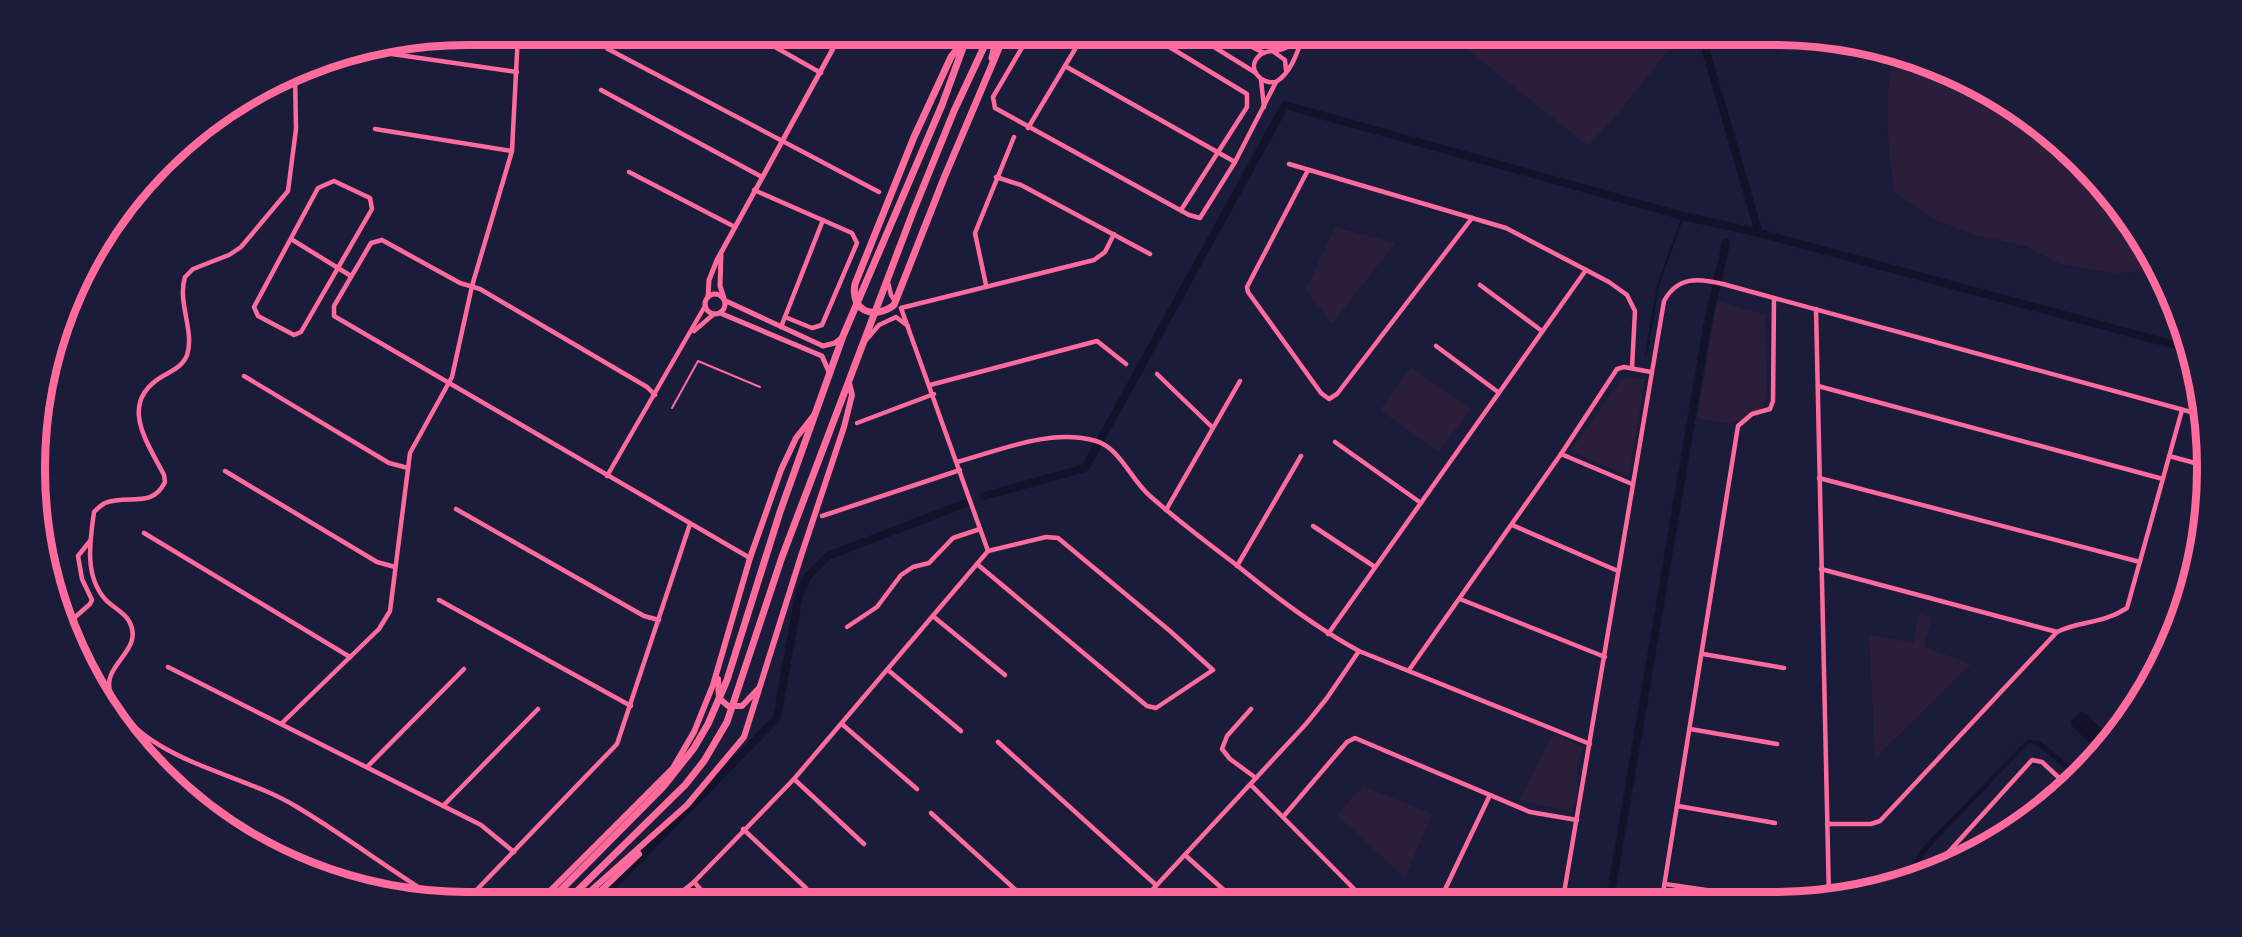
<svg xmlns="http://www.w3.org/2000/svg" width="2242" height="937" font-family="'Playfair Display',serif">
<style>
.green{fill:#2a1e3b}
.water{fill:#12122b}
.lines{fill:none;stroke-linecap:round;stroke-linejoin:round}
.stream{stroke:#12122b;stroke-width:2}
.canal{stroke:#12122b;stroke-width:8}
.service{stroke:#ff6b9d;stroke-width:2}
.minor{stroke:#ff6b9d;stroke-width:4.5}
.tertiary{stroke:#ff6b9d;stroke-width:5}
.secondary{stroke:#ff6b9d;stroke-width:6}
.trunk{stroke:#ff6b9d;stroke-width:7}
.rim{fill:none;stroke:#ff6b9d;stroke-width:8}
</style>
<rect width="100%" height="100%" fill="#1b1b3a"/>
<g class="green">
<path d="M 1670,35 L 1675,42 L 1615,117 L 1588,146 L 1449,35 Z"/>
<path d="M 1894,54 C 1971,67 2071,143 2118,204 C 2132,223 2144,246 2156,266 L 2149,271 L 2114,273 L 2060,264 L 2025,246 L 1976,235 L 1934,219 L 1894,192 C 1888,148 1883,98 1894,54 Z"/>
<path d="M 1335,227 L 1395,243 L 1332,324 L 1306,289 Z"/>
<path d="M 1717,301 L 1765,314 L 1767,395 L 1761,412 L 1731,424 L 1697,418 Z"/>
<path d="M 1411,367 L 1470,409 L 1439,452 L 1380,410 Z"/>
<path d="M 1623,378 L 1645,379 L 1629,476 L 1570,451 Z"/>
<path d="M 1919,614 L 1932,617 L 1924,647 L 1971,664 L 1875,758 L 1869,634 L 1913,643 Z"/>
<path d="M 1553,734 L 1583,747 L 1577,764 L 1577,798 L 1571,812 L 1519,800 Z"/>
<path d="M 1363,786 L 1432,814 L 1405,878 L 1337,815 Z"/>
</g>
<g class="water">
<path d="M 2080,712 L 2086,713 L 2102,730 L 2101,736 L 2094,742 L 2088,742 L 2071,725 L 2071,721 Z"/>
<path d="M 2027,740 L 2040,741 L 2079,773 L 2075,777 L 2037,745 L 2029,743 L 1929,848 L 1911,874 L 1904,876 L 1924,846 Z"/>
</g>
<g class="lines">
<path class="stream" d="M 1646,355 L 1658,286 L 1683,216"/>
<g class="canal">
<path d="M 1701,34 L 1759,233"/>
<path d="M 984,496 L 1085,468 L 1285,105 L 1683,216 L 1759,233 L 2190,349"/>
<path d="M 1610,899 L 1707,327 L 1726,243"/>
<path d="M 597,902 L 777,718 L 799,594 L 808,576 L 828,556 L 966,503"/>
</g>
<path class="service" d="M 672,408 L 698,361 L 760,387"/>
<g class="minor">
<path d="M 597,34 L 598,40 L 608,49 L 879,192"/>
<path d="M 752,34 L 821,73"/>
<path d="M 1030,34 L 993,97 L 995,108 L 1189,215 L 1200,218 L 1235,162 L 1276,82 C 1292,72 1298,50 1304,34"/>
<path d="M 1148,34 L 1247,94 L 1247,107 L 1181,210"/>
<path d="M 1193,34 L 1256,73"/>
<path d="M 1226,34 L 1264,53"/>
<path d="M 371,51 L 517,72"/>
<path d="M 1274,52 L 1285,60 L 1286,70"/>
<path d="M 1065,66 L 1235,162"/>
<path d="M 295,73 L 296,129 L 288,191 L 241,247 L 229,255 L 193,269 L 185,277 C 177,303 195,331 187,355 C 183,366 172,371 163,376 C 118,402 146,440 164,475 L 165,482 C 152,509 128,494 105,503 C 101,505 97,509 94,512 C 90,541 84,575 105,599 C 112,607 124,612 129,621 C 146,651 99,665 111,694 C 140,761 241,772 297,807 C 344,835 387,868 434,897"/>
<path d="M 1261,80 L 1264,107"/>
<path d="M 1276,82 C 1261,85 1245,68 1260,55 C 1266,50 1275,52 1283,49 C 1291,46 1297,41 1303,36"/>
<path d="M 601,90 L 762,177"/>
<path d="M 1028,128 L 1084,34"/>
<path d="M 375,129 L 512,151"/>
<path d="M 1289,164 L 1506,228 L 1609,282 L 1627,295 L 1635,311 L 1632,368"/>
<path d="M 1308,170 L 1247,287 L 1248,292 L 1321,393 L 1329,399 L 1337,394 L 1472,218"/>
<path d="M 629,172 L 735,227"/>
<path d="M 996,177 L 1021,185 L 1150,254"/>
<path d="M 334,181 L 370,198 L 372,209 L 301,332 L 294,335 L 258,316 L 254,307 L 318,188 Z"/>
<path d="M 754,190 L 852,233 L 857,243 L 822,325 L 812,328 L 785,317"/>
<path d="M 291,239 L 351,276"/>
<path d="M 888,282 L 891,295 L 895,301"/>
<path d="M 986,285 L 975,233 L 1014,137"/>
<path d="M 1480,285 L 1542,331"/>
<path d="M 1816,309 L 1829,899"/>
<path d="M 781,327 L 823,220"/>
<path d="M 694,331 L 714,314"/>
<path d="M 867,339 L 879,325 L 896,317 L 908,326"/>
<path d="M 1436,346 L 1498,392"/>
<path d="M 1157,374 L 1212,427"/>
<path d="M 244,376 L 389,463 L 408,468"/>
<path d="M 930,385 L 1097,341 L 1126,364"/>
<path d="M 1818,386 L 2163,479"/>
<path d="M 655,395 L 647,387 L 480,289 L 460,283 L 382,240 L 371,243 L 334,306 L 334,316 L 750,558"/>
<path d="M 857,423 L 934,394"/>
<path d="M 1335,442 L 1421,503"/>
<path d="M 1561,454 L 1632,484"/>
<path d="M 2169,456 L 2206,466"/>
<path d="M 957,462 C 1001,450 1051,428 1096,441 C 1120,448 1131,480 1150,496 C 1178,521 1209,544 1239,567 C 1277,598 1315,627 1359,651 L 1590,744"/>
<path d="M 225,471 L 377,562 L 395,567"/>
<path d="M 607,476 L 705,306"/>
<path d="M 1819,478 L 2140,562"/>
<path d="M 456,509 L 644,616 L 659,620"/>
<path d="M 1166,510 L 1240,381"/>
<path d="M 822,516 L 960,470"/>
<path d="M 1512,525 L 1618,571"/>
<path d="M 1313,526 L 1375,567"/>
<path d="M 144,533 L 350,657"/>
<path d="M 988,551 L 901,308 L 1094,260 L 1105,252 L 1114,234"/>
<path d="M 977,564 L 1147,706 L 1156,708 L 1213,670 L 1170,631 L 1058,538 L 1046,537 L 988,551"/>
<path d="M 1237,566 L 1301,456"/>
<path d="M 1821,569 L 2057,632"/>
<path d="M 2182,591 L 2204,512"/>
<path d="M 1460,599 L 1605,657"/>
<path d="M 439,600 L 631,706"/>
<path d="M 934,617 L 1005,675"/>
<path d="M 65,626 L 90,604 L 92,600 L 82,579 L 78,556 L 90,541"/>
<path d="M 847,627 L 877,607 L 901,575 L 913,567 L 929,563 L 953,538 L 980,529"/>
<path d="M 1328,634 L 1586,270"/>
<path d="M 1703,654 L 1784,668"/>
<path d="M 168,667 L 481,825 L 514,852"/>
<path d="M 888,670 L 961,731"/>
<path d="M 1409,670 L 1561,454 L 1617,369 L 1624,367 L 1651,372"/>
<path d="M 1251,709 L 1227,736 L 1222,749 L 1230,759 L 1256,778"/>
<path d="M 281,724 L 379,629 L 390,611 L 410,453 L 452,377 L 472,286 L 512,151 L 518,34"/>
<path d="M 843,725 L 917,789"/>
<path d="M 1690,729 L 1777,744"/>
<path d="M 998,742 L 1156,885"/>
<path d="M 367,767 L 464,669"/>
<path d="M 794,779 L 864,844"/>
<path d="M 1251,785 L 1365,900"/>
<path d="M 443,806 L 538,709"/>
<path d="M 1678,806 L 1775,823"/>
<path d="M 931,813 L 1028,901"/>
<path d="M 1283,817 L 1347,742 L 1355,738 L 1530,812 L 1577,820"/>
<path d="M 1827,824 L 1871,824 L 1880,821 L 2057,632 C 2081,620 2101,625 2127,608 L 2182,410"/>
<path d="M 743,829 L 806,888"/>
<path d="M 1185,855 L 1235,900"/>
<path d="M 1935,867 L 2032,760 L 2042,762 L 2068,786"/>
<path d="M 694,882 L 712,902"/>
<path d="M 1665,884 L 1768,899"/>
<path d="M 1563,899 L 1664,301 C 1678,276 1698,278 1723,284 L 2202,415"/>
<path d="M 1662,899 L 1738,426 L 1752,414 L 1770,409 L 1773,401 L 1774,298"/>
<path d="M 1440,900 L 1490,795"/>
<path d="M 896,901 L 916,891"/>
<path d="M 1142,901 L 1306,724 L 1327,698 L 1359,651"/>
<path d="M 465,902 L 617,744 L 690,524"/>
<path d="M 669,902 L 694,882 L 794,779 L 988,551"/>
</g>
<g class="tertiary">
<path d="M 721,255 L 720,286 L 724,298"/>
<circle cx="715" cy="304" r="10"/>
<path d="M 708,297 L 709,280 L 717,260 L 841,34"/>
<path d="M 726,301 L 823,346 L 835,343 L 841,338"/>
<path d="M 720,313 L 822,356 L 829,372"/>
</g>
<g class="secondary">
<path d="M 718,679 L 719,698 L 728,706 L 742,706 L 759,688"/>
<path d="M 539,902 L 673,768 L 694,732 L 713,685 L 750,558 L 781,470 L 796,438 L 814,415"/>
<path d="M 578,902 L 687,805 L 744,737 L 801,556 L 844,427 L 852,395 L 849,383"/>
<path d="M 589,902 L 639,854"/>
</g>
<g class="trunk">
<path d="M 963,42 L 951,57 L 914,137 L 855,284 C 850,310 873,321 894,305 L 944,178 L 1005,34"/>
<path d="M 992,58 L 998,34"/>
<path d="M 549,902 L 663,787 L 694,748 L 708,724 L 727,680 L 780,512 L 843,336 L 942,105 L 968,34"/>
<path d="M 566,902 L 685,785 L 704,761 L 727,722 L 782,557 L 913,212 L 954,111 L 990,34"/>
</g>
</g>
<path d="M0 0H2242V937H0ZM468 45H1774A423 423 0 0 1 2197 468V469A423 423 0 0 1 1774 892H468A423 423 0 0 1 45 469V468A423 423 0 0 1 468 45Z" fill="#1b1b3a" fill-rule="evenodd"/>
<path class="rim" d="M468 45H1774A423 423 0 0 1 2197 468V469A423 423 0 0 1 1774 892H468A423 423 0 0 1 45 469V468A423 423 0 0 1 468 45Z"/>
</svg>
